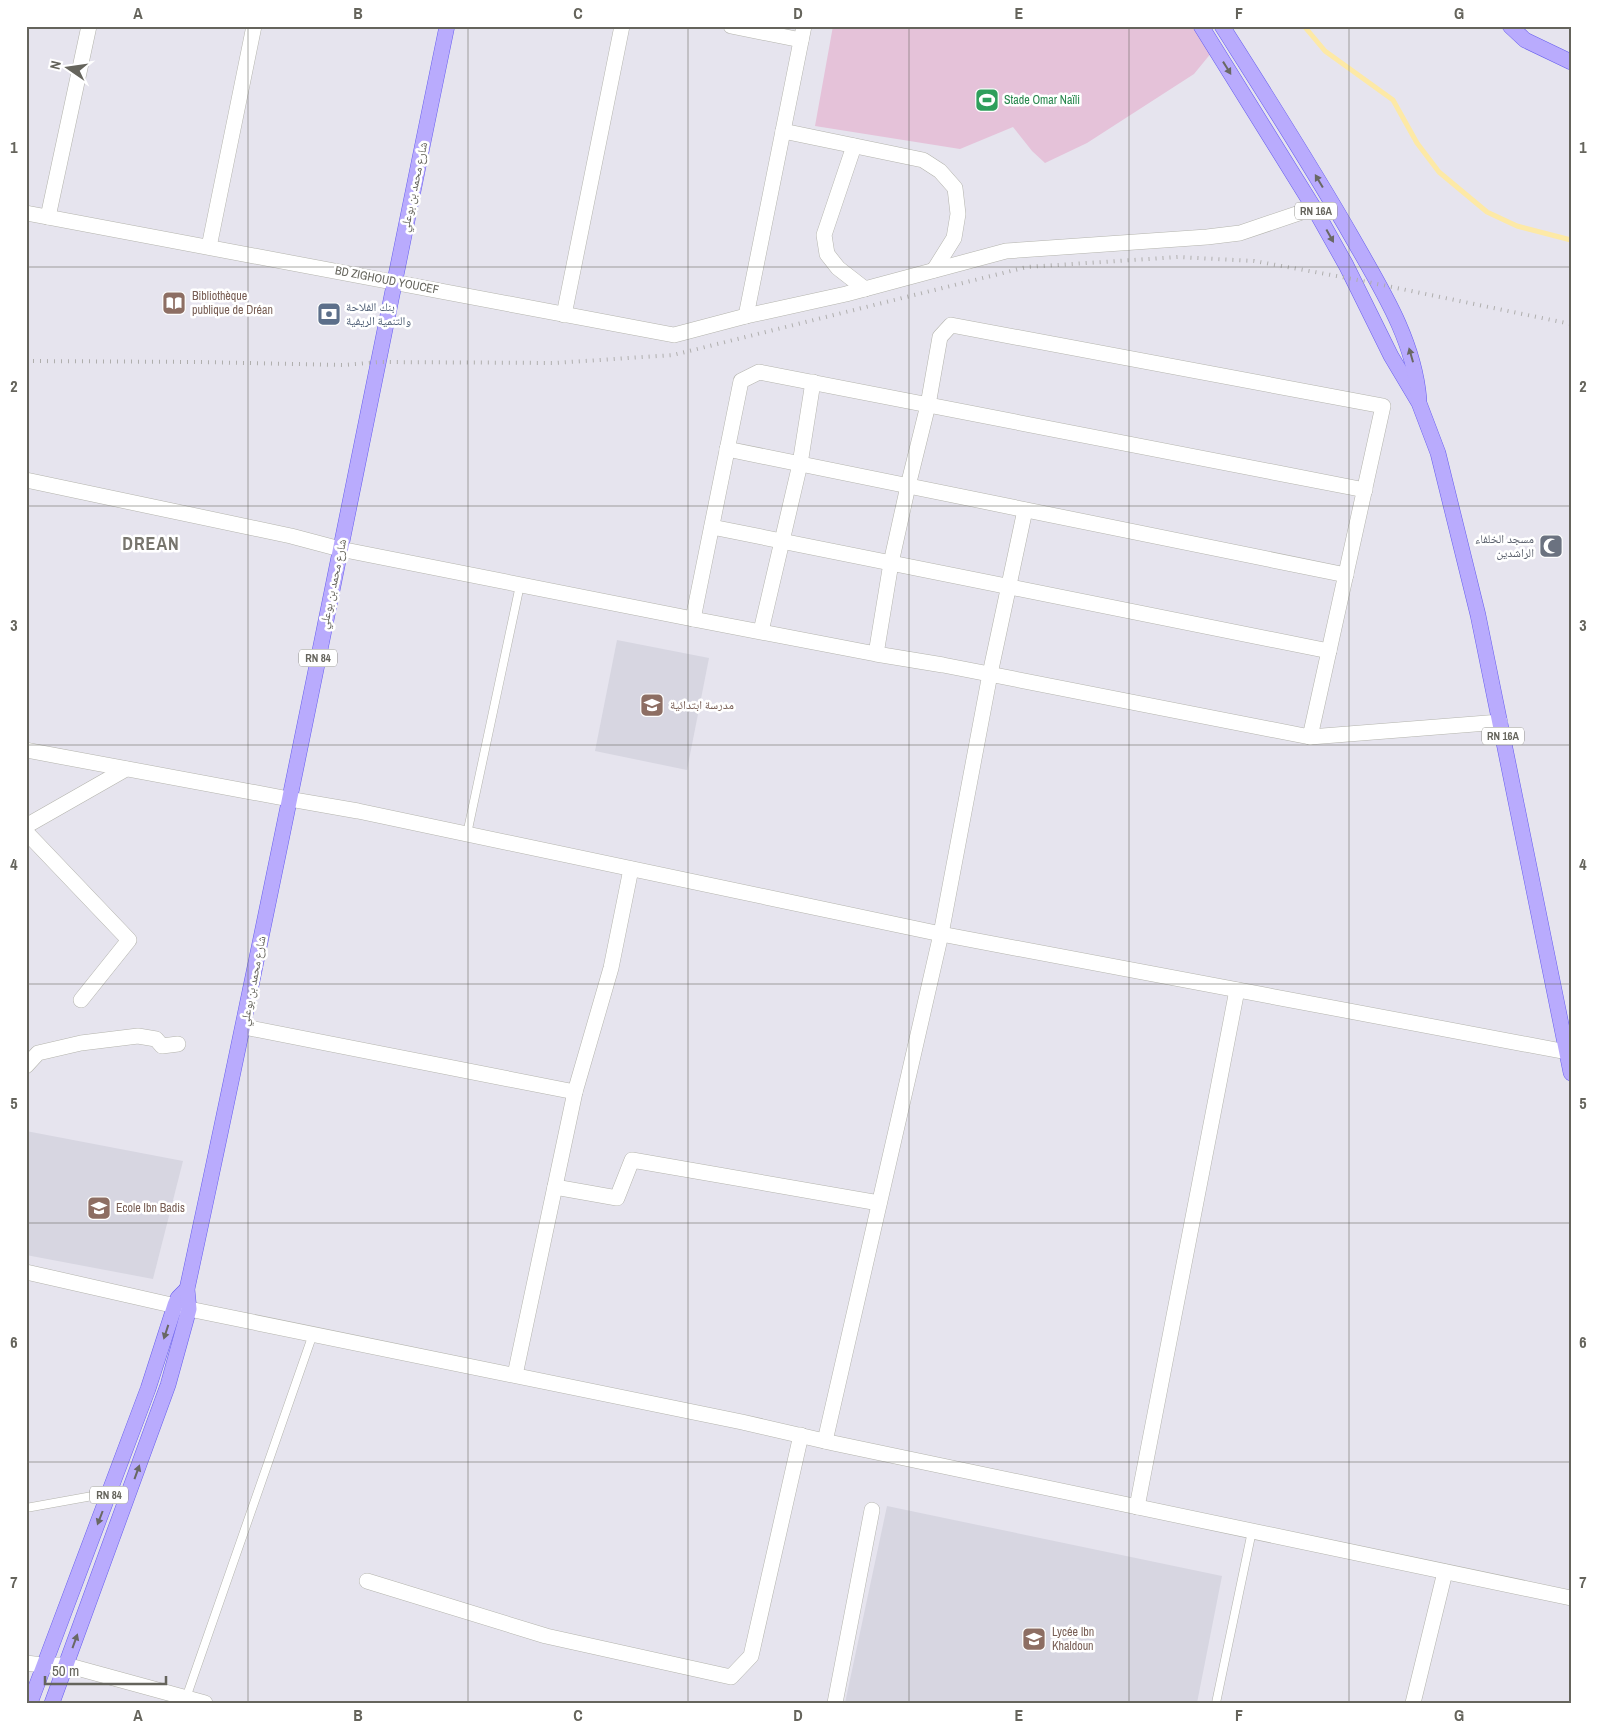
<svg xmlns="http://www.w3.org/2000/svg" width="1597" height="1729" font-family="'Archivo Narrow','Noto Naskh Arabic',sans-serif">
<style>
.education{fill:#d7d6e1}
.green{fill:#e5c2d9}
.lines{fill:none;stroke-linecap:round;stroke-linejoin:round}
.stream{stroke:#fde9a6;stroke-width:5}
.lane-casing{stroke:#b4b4ad;stroke-width:9}
.street-casing{stroke:#b4b4ad;stroke-width:16}
.primary-casing{stroke:#665eee;stroke-width:16}
.lane{stroke:#fff;stroke-width:8}
.street{stroke:#fff;stroke-width:15}
.primary{stroke:#b9abfd;stroke-width:15}
.rail{stroke:#afaead;stroke-width:4;stroke-dasharray:1 6;stroke-linecap:butt}
.oneway{fill:#696864}
.grid{fill:none;stroke:#65645c;stroke-width:1;stroke-opacity:0.55}
.labels{text-anchor:middle;stroke-width:5;stroke-linejoin:round;paint-order:stroke}
.shield{fill:#fff;stroke:#93928d;stroke-width:1}
.shield-label{font-size:11px;font-weight:bold;fill:#65645c}
.leisure-label{font-size:12px;fill:#27864d;stroke:#fff;text-anchor:start}
.street-label{font-size:12px;fill:#65645c;stroke:#fff}
.education-label{font-size:12px;fill:#785e54;stroke:#fff;text-anchor:start}
.service-label{font-size:12px;fill:#4e5e75;stroke:#fff;text-anchor:start}
.worship-label{font-size:12px;fill:#5b616d;stroke:#fff;text-anchor:end}
.district-label{font-size:18px;font-weight:bold;letter-spacing:1px;fill:#77756d;stroke:#fff}
.neatline{fill:none;stroke:#65645c;stroke-width:2}
.grid-label{font-size:16px;text-anchor:middle;font-weight:bold;fill:#65645c}
</style>
<rect width="100%" height="100%" fill="#e6e4ee"/>
<g class="education">
<path d="M 617,640 L 709,658 L 687,770 L 595,751 Z"/>
<path d="M 26,1131 L 183,1161 L 153,1279 L 26,1255 Z"/>
<path d="M 887,1506 L 1222,1576 L 1197,1703 L 845,1703 Z"/>
</g>
<path class="green" d="M 833,26 L 1195,26 L 1212,52 L 1194,74 L 1087,143 L 1045,163 L 1032,151 L 1013,127 L 960,149 L 815,126 Z"/>
<g class="lines">
<path class="stream" d="M 1304,26 L 1325,51 L 1393,100 L 1417,143 L 1439,172 L 1487,212 L 1517,226 L 1571,240"/>
<g class="lane-casing">
<g id="lane">
<path d="M 467,834 L 520,585"/>
<path d="M 26,1508 L 109,1493"/>
<path d="M 186,1698 L 313,1334"/>
<path d="M 1216,1703 L 1252,1531"/>
</g>
</g>
<g class="street-casing">
<g id="street">
<path d="M 731,26 L 801,40"/>
<path d="M 783,131 L 923,160 L 940,171 L 955,188 L 958,214 L 954,238 L 934,270"/>
<path d="M 854,146 L 824,235 L 827,254 L 838,268 L 865,289"/>
<path d="M 26,213 L 674,335 L 746,316 L 846,294 L 1006,251 L 1207,237 L 1240,233 L 1314,208"/>
<path d="M 48,217 L 89,26"/>
<path d="M 209,247 L 254,26"/>
<path d="M 564,315 L 622,26"/>
<path d="M 746,316 L 804,26"/>
<path d="M 727,449 L 1346,575"/>
<path d="M 26,480 L 291,536 L 340,549 L 693,619 L 876,654 L 943,665 L 1310,737 L 1383,406 L 951,325 L 940,337 L 928,405 L 908,486 L 891,563 L 876,654"/>
<path d="M 712,527 L 1329,651"/>
<path d="M 693,619 L 741,381 L 759,372 L 1365,490"/>
<path d="M 761,631 L 800,464 L 813,382"/>
<path d="M 1310,737 L 1500,722"/>
<path d="M 26,750 L 289,799 L 358,811 L 941,934 L 1567,1052"/>
<path d="M 26,826 L 126,769"/>
<path d="M 26,832 L 129,940 L 81,1000"/>
<path d="M 244,1027 L 575,1092"/>
<path d="M 26,1066 L 38,1053 L 81,1043 L 138,1036 L 156,1039 L 162,1046 L 178,1044"/>
<path d="M 555,1187 L 617,1198 L 632,1160 L 879,1203"/>
<path d="M 26,1272 L 189,1309 L 742,1422 L 833,1443 L 1571,1598"/>
<path d="M 515,1375 L 575,1092 L 611,968 L 631,869"/>
<path d="M 825,1441 L 941,934 L 990,674 L 1025,510"/>
<path d="M 1137,1507 L 1237,990"/>
<path d="M 367,1581 L 546,1636 L 731,1677 L 751,1656 L 801,1435"/>
<path d="M 26,1663 L 42,1665 L 66,1665 L 205,1703"/>
<path d="M 835,1703 L 872,1510"/>
<path d="M 1413,1703 L 1445,1572"/>
</g>
</g>
<g class="primary-casing">
<g id="primary">
<path d="M 1201,26 L 1314,208 L 1346,265 L 1391,356 L 1419,403 L 1438,453 L 1478,615 L 1571,1073"/>
<path d="M 1222,26 C 1267,97 1312,167 1353,239 C 1382,290 1414,340 1419,399"/>
<path d="M 1510,26 L 1525,40 L 1571,62"/>
<path d="M 30,1703 L 148,1389 L 175,1305 L 178,1298 L 187,1289"/>
<path d="M 52,1703 L 168,1385 L 189,1309 L 187,1289 C 278,869 360,447 447,26"/>
</g>
</g>
<use href="#lane" class="lane"/>
<use href="#street" class="street"/>
<use href="#primary" class="primary"/>
<path class="rail" d="M 26,361 L 198,362 L 344,365 L 379,362 L 555,363 L 673,355 L 1027,267 L 1178,257 L 1254,261 L 1353,279 L 1571,324"/>
</g>
<defs><path id="oneway-solid" d="M-6-.8H1V-3.2L6.5 0L1 3.2V.8H-6Z" transform="scale(1.25)"/></defs>
<g class="oneway">
<use href="#oneway-solid" transform="translate(1227 68) rotate(58)"/>
<use href="#oneway-solid" transform="translate(1319 181) rotate(-121)"/>
<use href="#oneway-solid" transform="translate(1330 236) rotate(61)"/>
<use href="#oneway-solid" transform="translate(1411 355) rotate(-106)"/>
<use href="#oneway-solid" transform="translate(166 1332) rotate(108)"/>
<use href="#oneway-solid" transform="translate(137 1472) rotate(-70)"/>
<use href="#oneway-solid" transform="translate(100 1518) rotate(111)"/>
<use href="#oneway-solid" transform="translate(75 1641) rotate(-70)"/>
</g>
<path class="grid" d="M 248,26 L 248,1703M 468,26 L 468,1703M 688,26 L 688,1703M 909,26 L 909,1703M 1129,26 L 1129,1703M 1349,26 L 1349,1703M 26,267 L 1571,267M 26,506 L 1571,506M 26,745 L 1571,745M 26,984 L 1571,984M 26,1223 L 1571,1223M 26,1462 L 1571,1462"/>
<defs>
<g id="stadium-square" transform="scale(1.25)"><rect x="-9" y="-9" width="18" height="18" rx="4" fill="#2e9e5b" stroke="#fff"/><path d="M0-5a6.5 5 0 1 0 0 10a6.5 5 0 1 0 0-10ZM-3.5-1.8h7v3.6h-7Z" fill="#fff"/></g>
<g id="library-square" transform="scale(1.25)"><rect x="-9" y="-9" width="18" height="18" rx="4" fill="#8d6e63" stroke="#fff"/><path d="M-6-4Q-3-5.5-.7-3.5V5Q-3 3-6 4ZM6-4Q3-5.5 .7-3.5V5Q3 3 6 4Z" fill="#fff"/></g>
<g id="bank-square" transform="scale(1.25)"><rect x="-9" y="-9" width="18" height="18" rx="4" fill="#5c6f8a" stroke="#fff"/><path d="M-6-4H6V4H-6ZM0-2.3a2.3 2.3 0 1 0 0 4.6a2.3 2.3 0 1 0 0-4.6Z" fill="#fff"/></g>
<g id="mosque-square" transform="scale(1.25)"><rect x="-9" y="-9" width="18" height="18" rx="4" fill="#6b7280" stroke="#fff"/><path d="M3.5-4.9A6 6 0 1 0 3.5 4.9A5 5 0 1 1 3.5-4.9Z" fill="#fff"/></g>
<g id="school-square" transform="scale(1.25)"><rect x="-9" y="-9" width="18" height="18" rx="4" fill="#8d6e63" stroke="#fff"/><path d="M0-5L7-2L0 1L-7-2ZM-4 1L0 2.5L4 1V4Q0 6-4 4Z" fill="#fff"/></g>
</defs>
<g fill-rule="evenodd">
<use href="#stadium-square" x="987" y="100"/>
<use href="#library-square" x="174" y="303"/>
<use href="#bank-square" x="329" y="314"/>
<use href="#mosque-square" x="1551" y="546"/>
<use href="#school-square" x="652" y="705"/>
<use href="#school-square" x="99" y="1208"/>
<use href="#school-square" x="1034" y="1639"/>
</g>
<g class="labels">
<g class="shield">
<rect x="1295" y="202.5" width="42" height="17" rx="4"/>
<rect x="299" y="649.5" width="38" height="17" rx="4"/>
<rect x="1482" y="727.5" width="42" height="17" rx="4"/>
<rect x="90" y="1486.5" width="38" height="17" rx="4"/>
</g>
<g class="shield-label">
<text x="1316" y="215">RN 16A</text>
<text x="318" y="662">RN 84</text>
<text x="1503" y="740">RN 16A</text>
<text x="109" y="1499">RN 84</text>
</g>
<g class="leisure-label">
<text x="1004" y="104">Stade Omar Naïli</text>
</g>
<g class="street-label">
<text transform="translate(414 187) rotate(-78)" y="4">شارع محمد بن بوعلي</text>
<text transform="translate(387 280) rotate(11)" y="4">BD ZIGHOUD YOUCEF</text>
<text transform="translate(333 584) rotate(-78)" y="4">شارع محمد بن بوعلي</text>
<text transform="translate(253 981) rotate(-79)" y="4">شارع محمد بن بوعلي</text>
</g>
<g class="education-label">
<text x="192" y="300">Bibliothèque<tspan x="192" dy="14">publique de Dréan</tspan></text>
<text x="670" y="709">مدرسة ابتدائية</text>
<text x="116" y="1212">Ecole Ibn Badis</text>
<text x="1052" y="1636">Lycée Ibn<tspan x="1052" dy="14">Khaldoun</tspan></text>
</g>
<g class="service-label">
<text x="346" y="311">بنك الفلاحة<tspan x="346" dy="14">والتنمية الريفية</tspan></text>
</g>
<g class="worship-label">
<text x="1534" y="543">مسجد الخلفاء<tspan x="1534" dy="14">الراشدين</tspan></text>
</g>
<g class="district-label">
<text x="151" y="550">DREAN</text>
</g>
</g>
<rect width="1597" height="1729" fill="none" stroke="#ffffff" stroke-width="55"/>
<g transform="translate(68 68) rotate(283)" stroke="#ffffff" stroke-width="4" paint-order="stroke">
<path d="M0-4L9 19L0 12L-9 19Z" fill="#65645c"/>
<text y="-8" font-size="14" font-weight="bold" text-anchor="middle" fill="#65645c">N</text>
</g>
<path d="M45 1676v8h121v-8" fill="none" stroke="#65645c" stroke-width="2.5"/>
<text x="52" y="1676" font-size="15" fill="#65645c" stroke="#ffffff" stroke-width="4" paint-order="stroke">50 m</text>
<rect x="28" y="28" width="1542" height="1674" class="neatline"/>
<g class="grid-label">
<text x="138" y="19">A</text>
<text x="358" y="19">B</text>
<text x="578" y="19">C</text>
<text x="798" y="19">D</text>
<text x="1019" y="19">E</text>
<text x="1239" y="19">F</text>
<text x="1459" y="19">G</text>
<text x="14" y="153">1</text>
<text x="1583" y="153">1</text>
<text x="14" y="392">2</text>
<text x="1583" y="392">2</text>
<text x="14" y="631">3</text>
<text x="1583" y="631">3</text>
<text x="14" y="870">4</text>
<text x="1583" y="870">4</text>
<text x="14" y="1109">5</text>
<text x="1583" y="1109">5</text>
<text x="14" y="1348">6</text>
<text x="1583" y="1348">6</text>
<text x="14" y="1588">7</text>
<text x="1583" y="1588">7</text>
<text x="138" y="1721">A</text>
<text x="358" y="1721">B</text>
<text x="578" y="1721">C</text>
<text x="798" y="1721">D</text>
<text x="1019" y="1721">E</text>
<text x="1239" y="1721">F</text>
<text x="1459" y="1721">G</text>
</g>
</svg>
